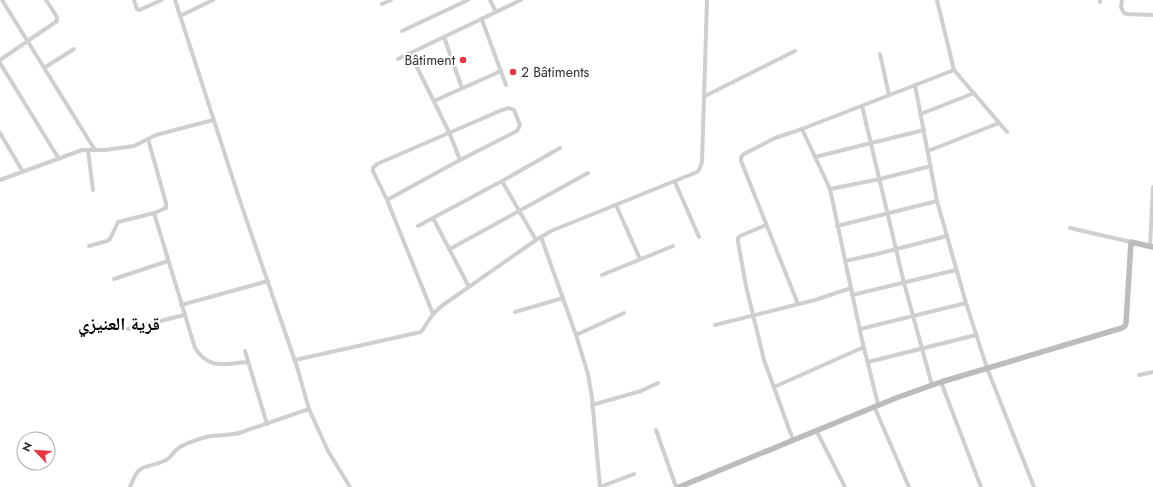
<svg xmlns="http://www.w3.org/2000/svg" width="1153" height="487" font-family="Jost,'Noto Naskh Arabic',sans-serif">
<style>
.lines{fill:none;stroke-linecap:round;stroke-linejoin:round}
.street{stroke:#cfcfcf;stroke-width:4}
.secondary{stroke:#bcbcbc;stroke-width:5.5}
.poi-dot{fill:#eb3242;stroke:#fff;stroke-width:1.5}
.labels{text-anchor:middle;stroke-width:4;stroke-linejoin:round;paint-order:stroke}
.poi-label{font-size:14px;fill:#323232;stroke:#fff;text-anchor:end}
.district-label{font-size:18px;font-weight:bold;fill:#000;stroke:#fff}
</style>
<rect width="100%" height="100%" fill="#fff"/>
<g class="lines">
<g class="street">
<path d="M 2,0 L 95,150"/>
<path d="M 134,0 L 137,9 L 139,10 L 162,0"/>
<path d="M 175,0 L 240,201 L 297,367 L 309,409 L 328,451 L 350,487"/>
<path d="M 490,0 L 496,12"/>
<path d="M 937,0 L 954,70 L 1007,132"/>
<path d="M 1122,0 L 1121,7 L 1124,13 L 1127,14 L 1153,15"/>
<path d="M 1100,2 L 1100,0"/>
<path d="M 382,4 L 391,0"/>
<path d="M 180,16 L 213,0"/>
<path d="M 482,20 L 506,85"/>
<path d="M 402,31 L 468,0"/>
<path d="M 444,37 L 462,88"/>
<path d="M 410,53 L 449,132 L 460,160"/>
<path d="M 880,54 L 889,95"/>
<path d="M 398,59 L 521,0"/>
<path d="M 0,60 L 57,21 L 57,17 L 46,0"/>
<path d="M 0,63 L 59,159"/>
<path d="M 44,68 L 74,49"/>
<path d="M 915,85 L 937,201 L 966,303 L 987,368 L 1034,487"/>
<path d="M 705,96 L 795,51"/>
<path d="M 434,101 L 501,71"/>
<path d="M 862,106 L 904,283 L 932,385"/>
<path d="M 921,114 L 974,93"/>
<path d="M 802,129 L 830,189 L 862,340 L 878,404"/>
<path d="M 0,133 L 23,172"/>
<path d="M 88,150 L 93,190"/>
<path d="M 928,151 L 999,123"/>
<path d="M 815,157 L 924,130"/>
<path d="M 0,180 L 82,150 L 105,150 L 134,146 L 156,135 L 213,120"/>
<path d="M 502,181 L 536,240"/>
<path d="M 675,182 L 699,237"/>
<path d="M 830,189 L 880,179 L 931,166"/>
<path d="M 387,200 L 460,160 L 517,131 L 520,125 L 514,110 L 509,108 L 502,110 L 377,164 L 373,168 L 373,171 L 387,200 L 433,314"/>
<path d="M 616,205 L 640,259"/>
<path d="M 154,213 L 195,348 C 210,371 225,363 248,362"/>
<path d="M 433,218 L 469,287"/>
<path d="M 766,225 L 740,236 L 738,238 L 738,242 L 746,286 L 764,360 L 793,440"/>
<path d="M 418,226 L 502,181 L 560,148"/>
<path d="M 837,226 L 937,201"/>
<path d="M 1070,228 L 1131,242"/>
<path d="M 541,237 L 576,335 L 588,374 L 592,398 L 600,487"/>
<path d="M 89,246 L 107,241 L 110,239 L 118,222 L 154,213 L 166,208 L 166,203 L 148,139"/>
<path d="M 1150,246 L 1153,187"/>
<path d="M 450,249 L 588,173"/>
<path d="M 845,261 L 877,254 L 947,236"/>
<path d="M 602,275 L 673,246"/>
<path d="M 114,279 L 168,261"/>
<path d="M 852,295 L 956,270"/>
<path d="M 798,304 L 741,161 L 741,157 L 744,154 L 775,138 L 802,129 L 954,70"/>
<path d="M 181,305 L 268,281"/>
<path d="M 515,312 L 563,298"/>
<path d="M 715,325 L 815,300 L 851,288"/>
<path d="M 128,329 L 184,315"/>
<path d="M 860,329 L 966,303"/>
<path d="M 576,335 L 624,313"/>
<path d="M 245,351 L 267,424"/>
<path d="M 295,360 L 421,332 L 433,314 L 443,305 L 536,240 L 551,231 L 697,172 L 699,170 L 702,162 L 707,0"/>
<path d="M 868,362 L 976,335"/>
<path d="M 1139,375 L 1153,372"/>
<path d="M 941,382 L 981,487"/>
<path d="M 774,387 L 864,347"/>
<path d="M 592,405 L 641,391 L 658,383"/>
<path d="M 874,406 L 909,487"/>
<path d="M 656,430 L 676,487"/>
<path d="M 816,430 L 845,487"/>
<path d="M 130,487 C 140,461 143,470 164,461 C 171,459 173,451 180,447 C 187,443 203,437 212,436 C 221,435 230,435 239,433 L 309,409"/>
<path d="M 600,487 L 634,474"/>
</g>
<path class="secondary" d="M 679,487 L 896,398 L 941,382 L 1122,328 L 1125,326 L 1126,323 L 1131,242 L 1153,247"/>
</g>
<g class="poi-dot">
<circle cx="463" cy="60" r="4"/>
<circle cx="513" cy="72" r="4"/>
</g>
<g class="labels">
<g class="poi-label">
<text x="455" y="65">Bâtiment</text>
<text x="521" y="77" text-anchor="start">2 Bâtiments</text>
</g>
<g class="district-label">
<text x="119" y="330">قرية العنيزي</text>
</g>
</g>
<g transform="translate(36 451) rotate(295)"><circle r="19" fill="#ffffff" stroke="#adadad"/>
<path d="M0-3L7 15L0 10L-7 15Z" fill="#eb3242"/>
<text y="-6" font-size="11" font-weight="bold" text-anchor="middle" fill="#323232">N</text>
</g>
</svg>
